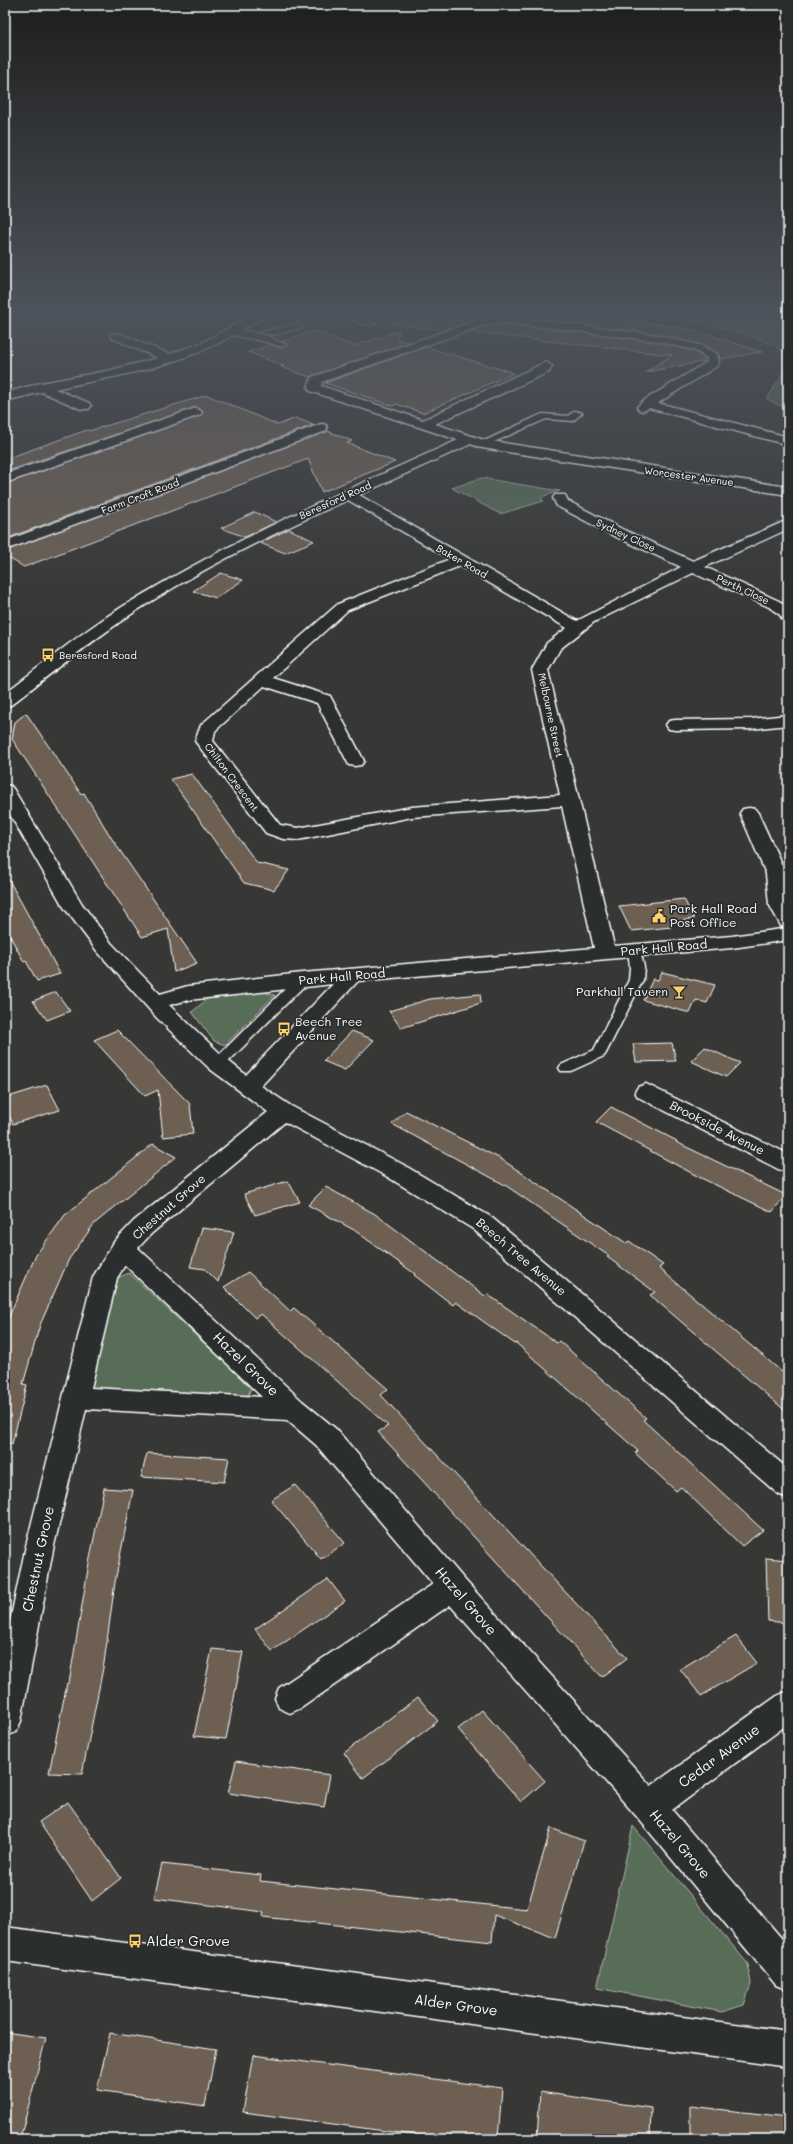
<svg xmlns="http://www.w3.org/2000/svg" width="793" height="2144" font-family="Mali,sans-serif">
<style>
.green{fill:#586d58;stroke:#acb6ac}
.building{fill:#6d6053;stroke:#fff}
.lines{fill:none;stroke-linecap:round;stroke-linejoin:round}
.lane-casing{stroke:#fff;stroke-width:3}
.street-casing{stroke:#fff;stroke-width:3}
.lane{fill:#2a2d2e;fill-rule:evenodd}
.street{fill:#2a2d2e;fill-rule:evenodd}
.labels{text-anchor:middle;stroke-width:3.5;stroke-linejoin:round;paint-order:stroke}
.far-street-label{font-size:10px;fill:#fff;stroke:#2a2d2e}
.far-poi-label{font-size:10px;fill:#fff;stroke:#2a2d2e;text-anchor:start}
.poi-label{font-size:12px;fill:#fff;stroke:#2a2d2e;text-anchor:start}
.street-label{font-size:12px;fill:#fff;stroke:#2a2d2e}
.near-street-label{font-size:14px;fill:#fff;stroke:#2a2d2e}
.near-poi-label{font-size:14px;fill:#fff;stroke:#2a2d2e;text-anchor:start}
</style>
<rect width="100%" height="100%" fill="#373735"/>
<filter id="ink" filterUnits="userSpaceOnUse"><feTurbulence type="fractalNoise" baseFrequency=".025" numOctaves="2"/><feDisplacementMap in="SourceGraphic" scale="8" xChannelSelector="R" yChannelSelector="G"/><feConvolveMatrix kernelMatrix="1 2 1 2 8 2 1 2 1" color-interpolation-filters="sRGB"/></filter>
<g filter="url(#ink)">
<g class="green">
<path d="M 640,311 L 788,311 L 788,357 L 773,344 L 731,330 Z"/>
<path d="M 788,365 L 788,410 L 767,399 Z"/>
<path d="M 481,478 L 560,491 L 544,496 L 541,499 L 544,501 L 500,514 L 452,488 Z"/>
<path d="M 263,992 L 275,995 L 225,1045 L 214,1041 L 192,1012 L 208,998 Z"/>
<path d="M 129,1273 L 251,1387 L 249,1394 L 242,1399 L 104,1392 L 92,1387 L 90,1376 L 117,1278 Z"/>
<path d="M 633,1826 L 748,1964 L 751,1984 L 744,2005 L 722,2012 L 597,1988 Z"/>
</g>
<g class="building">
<path d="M 394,311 L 552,311 L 671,326 L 698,331 L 762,352 L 720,359 L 718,353 L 703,345 L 657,334 L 505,315 L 478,319 L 445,330 L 393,324 Z"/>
<path d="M 505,324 L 657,342 L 693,351 L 706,359 L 706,361 L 646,372 L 672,355 L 468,332 L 484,326 Z"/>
<path d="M 315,331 L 354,346 L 399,331 L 397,339 L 409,342 L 310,377 L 281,367 L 284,366 L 248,352 L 270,345 L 283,348 L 287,344 L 282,341 Z"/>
<path d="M 426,347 L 514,373 L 423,413 L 396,404 L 393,406 L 325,383 Z"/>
<path d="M 207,395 L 278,425 L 296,418 L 313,425 L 5,539 L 5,484 L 200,416 L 203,412 L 196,407 L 5,472 L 5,459 L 87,430 L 89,431 Z"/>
<path d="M 328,431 L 352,441 L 347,443 L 395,462 L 322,492 L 308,459 L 24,567 L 5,556 L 5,551 Z"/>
<path d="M 255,512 L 276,522 L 245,537 L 221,528 Z"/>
<path d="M 289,529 L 314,541 L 285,553 L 260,543 Z"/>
<path d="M 221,573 L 243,580 L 216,598 L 193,591 Z"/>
<path d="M 26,713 L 81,794 L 84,793 L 112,839 L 197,963 L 174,972 L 168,929 L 142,937 L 12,739 L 15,722 Z"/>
<path d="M 192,774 L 257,863 L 289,870 L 274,890 L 244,883 L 171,779 Z"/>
<path d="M 5,873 L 43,942 L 60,974 L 37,981 L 26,961 L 24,962 L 5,927 Z"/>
<path d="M 684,899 L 694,919 L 670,922 L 672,927 L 631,931 L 619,906 Z"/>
<path d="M 662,972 L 715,985 L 707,1003 L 696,1000 L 690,1013 L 643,1000 L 653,979 L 658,980 Z"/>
<path d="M 56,992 L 70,1011 L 47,1020 L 33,1001 Z"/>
<path d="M 480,994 L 481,1003 L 401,1028 L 389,1011 L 430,999 Z"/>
<path d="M 117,1030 L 190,1104 L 193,1134 L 163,1137 L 158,1090 L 145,1096 L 94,1040 Z"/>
<path d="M 352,1031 L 374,1040 L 345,1070 L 323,1061 Z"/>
<path d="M 672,1043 L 676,1061 L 636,1062 L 633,1044 Z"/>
<path d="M 705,1047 L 722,1055 L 740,1063 L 726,1077 L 691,1061 Z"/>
<path d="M 47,1085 L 60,1110 L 13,1124 L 5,1107 L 5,1098 Z"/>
<path d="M 611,1107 L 677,1141 L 676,1142 L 786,1195 L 772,1212 L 699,1177 L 596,1122 Z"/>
<path d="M 406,1111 L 501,1159 L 626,1243 L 629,1241 L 663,1265 L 659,1268 L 788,1377 L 788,1413 L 650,1295 L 655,1292 L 607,1257 L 609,1256 L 505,1185 L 392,1124 Z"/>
<path d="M 153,1144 L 176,1157 L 94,1224 L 69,1259 L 40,1325 L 23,1384 L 27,1385 L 12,1444 L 5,1443 L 5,1325 L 36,1255 L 65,1215 Z"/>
<path d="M 288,1181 L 300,1202 L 255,1215 L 244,1194 Z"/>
<path d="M 326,1187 L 375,1214 L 485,1296 L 487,1294 L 557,1343 L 559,1341 L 646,1418 L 643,1420 L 763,1530 L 742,1546 L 681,1487 L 676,1491 L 635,1453 L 638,1451 L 516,1343 L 515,1344 L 456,1302 L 453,1305 L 414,1275 L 415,1274 L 354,1230 L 308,1205 Z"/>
<path d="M 202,1228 L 234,1232 L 218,1282 L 205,1269 L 190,1267 Z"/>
<path d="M 248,1272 L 290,1311 L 294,1308 L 388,1389 L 381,1395 L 627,1658 L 602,1677 L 378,1432 L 388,1426 L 261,1314 L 255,1318 L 224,1287 Z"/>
<path d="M 147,1453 L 229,1458 L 224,1482 L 141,1477 Z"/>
<path d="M 295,1485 L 345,1543 L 321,1559 L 271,1500 Z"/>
<path d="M 104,1488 L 133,1490 L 115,1582 L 104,1663 L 82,1774 L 49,1773 L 67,1683 L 69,1683 L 89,1563 Z"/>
<path d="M 766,1558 L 788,1560 L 788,1623 L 768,1621 Z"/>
<path d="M 328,1579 L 345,1601 L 272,1651 L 255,1629 Z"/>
<path d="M 736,1636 L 757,1663 L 701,1696 L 680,1669 Z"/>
<path d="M 212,1649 L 243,1652 L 226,1739 L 194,1736 Z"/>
<path d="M 418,1697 L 438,1721 L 363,1778 L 344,1753 Z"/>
<path d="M 482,1710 L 545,1781 L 521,1802 L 458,1729 Z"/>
<path d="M 236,1761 L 330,1775 L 324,1807 L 228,1793 Z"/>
<path d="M 68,1802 L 121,1878 L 92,1901 L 39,1822 Z"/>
<path d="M 551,1828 L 584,1841 L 555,1938 L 494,1915 L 492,1942 L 263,1917 L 264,1912 L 154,1898 L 162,1864 L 261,1875 L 260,1881 L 527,1909 Z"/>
<path d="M 5,2032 L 46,2038 L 20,2139 L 5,2139 Z"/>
<path d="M 110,2033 L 216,2049 L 205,2106 L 97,2090 Z"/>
<path d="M 253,2055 L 502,2088 L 498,2139 L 445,2139 L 243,2112 Z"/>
<path d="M 540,2092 L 651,2108 L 650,2139 L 537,2139 Z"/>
<path d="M 690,2106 L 788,2117 L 788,2139 L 690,2139 Z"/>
</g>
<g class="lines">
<g class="lane-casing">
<g id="lane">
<path d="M 337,311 L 344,311 L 375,324 C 369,328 341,317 337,311 Z"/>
<path d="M 298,324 L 302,326 L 301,328 C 290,330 271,339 261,332 Z"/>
<path d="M 264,337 L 270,337 L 286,345 L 282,347 L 264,341 Z"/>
<path d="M 575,411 L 582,413 L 573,421 L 546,419 L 485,446 L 478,444 L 542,414 L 568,416 Z"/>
<path d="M 634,946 L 640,950 L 644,967 L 643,980 L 606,1053 L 604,1056 L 571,1071 L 561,1071 L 559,1068 L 561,1065 L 594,1050 L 629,980 L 630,967 L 628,950 Z"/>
<path d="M 302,976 L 309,980 L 307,983 L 223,1067 L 213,1067 L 211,1064 L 213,1061 L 297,977 Z"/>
</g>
</g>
<g class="street-casing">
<g id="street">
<path d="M 259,311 L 274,311 L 241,330 L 271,337 L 273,339 L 271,341 L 267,342 L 233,335 C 180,367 115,376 55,389 L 89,403 L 91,406 L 89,409 L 81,409 L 42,392 L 5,401 L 5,393 L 41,383 L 107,371 L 158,358 L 112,338 L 110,336 L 112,334 L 120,334 L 169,354 L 202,343 Z"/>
<path d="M 505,316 L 657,335 L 702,346 L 717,354 L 719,363 L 717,366 L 658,403 L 788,437 L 788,445 L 649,408 L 643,411 L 639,410 L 637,407 L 643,401 L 707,362 L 707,358 L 694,350 L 657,341 L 505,322 L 484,325 L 322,382 L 321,386 L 423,420 L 546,362 L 552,366 L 549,372 L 435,424 L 484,440 L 788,487 L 788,495 L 482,448 L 471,444 L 359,495 L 577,621 L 681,567 L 612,535 L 557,506 L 553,498 L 555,495 L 565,495 L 568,501 L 622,529 L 693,561 L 788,520 L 788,529 L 705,567 L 779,601 L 788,607 L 788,622 L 783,620 L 780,615 L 769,607 L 693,573 L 594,622 L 560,649 L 548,670 L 614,946 L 732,936 L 788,928 L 781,926 L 769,904 L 766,874 L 740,813 L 743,809 L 749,808 L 755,809 L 758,813 L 786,874 L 788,897 L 788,940 L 732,948 L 358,981 L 261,1086 L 291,1106 L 402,1164 L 491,1217 L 788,1469 L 788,1498 L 778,1494 L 473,1229 L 386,1176 L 285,1122 L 152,1233 L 138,1248 L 302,1401 L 336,1429 L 463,1578 L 651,1786 L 777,1696 L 788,1691 L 788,1724 L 672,1810 L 788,1946 L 788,1990 L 776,1985 L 638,1818 L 450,1605 L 301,1708 L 290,1713 L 279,1708 L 275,1698 L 279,1688 L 433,1584 L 316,1445 L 287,1420 L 86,1409 L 53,1550 L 21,1721 L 16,1732 L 5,1736 L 5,1645 L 25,1550 L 93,1277 L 114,1242 L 134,1221 L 268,1112 L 210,1069 L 157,1018 L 97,951 L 63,906 L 5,806 L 5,785 L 11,786 L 14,790 L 82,904 L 111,943 L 160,994 L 188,986 L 302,973 L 594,948 L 562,806 L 412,817 L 298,840 L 283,839 L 266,833 L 195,741 L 201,725 L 338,604 L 450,559 L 348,500 C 273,533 198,570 130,615 C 89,643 50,674 11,705 L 5,706 L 5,693 C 44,664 81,632 122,607 C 229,541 344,491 458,440 L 310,391 L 308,388 L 312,377 L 478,320 ZM 460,566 L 567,628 L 547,643 L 532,670 L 560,795 L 412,807 L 298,828 L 280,825 L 213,741 L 215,731 L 264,686 L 317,703 L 349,765 L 355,766 L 361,765 L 364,761 L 330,696 L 273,678 L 348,610 ZM 333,984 L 246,1075 L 226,1059 L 169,1005 L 189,1000 ZM 125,1265 L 262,1397 L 91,1388 L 117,1278 Z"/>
<path d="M 196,408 L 202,412 L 200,415 L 5,483 L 5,474 Z"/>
<path d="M 321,424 L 326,425 L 327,428 L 326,431 L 5,550 L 5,541 Z"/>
<path d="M 788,715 L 788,725 L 751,729 L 675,730 L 669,729 L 666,725 L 669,721 L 675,720 L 751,719 Z"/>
<path d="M 646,1084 L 788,1154 L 788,1172 L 780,1170 L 638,1097 L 635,1092 L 638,1087 Z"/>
<path d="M 5,1927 L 788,2031 L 788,2067 L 5,1961 Z"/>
</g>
</g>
<use href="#lane" class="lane"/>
<use href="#street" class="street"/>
</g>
</g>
<linearGradient id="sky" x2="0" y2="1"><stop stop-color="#1e1e1d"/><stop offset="0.51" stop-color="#4d535c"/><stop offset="1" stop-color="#4d535c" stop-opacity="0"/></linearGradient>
<rect width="793" height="611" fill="url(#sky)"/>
<defs>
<g id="bus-bare" transform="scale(1.08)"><path d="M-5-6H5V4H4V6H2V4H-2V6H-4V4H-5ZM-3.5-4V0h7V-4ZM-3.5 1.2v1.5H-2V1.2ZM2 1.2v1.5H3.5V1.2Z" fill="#ffd166" stroke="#2a2d2e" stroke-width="2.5" paint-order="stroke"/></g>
<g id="civic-bare" transform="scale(1.08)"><path d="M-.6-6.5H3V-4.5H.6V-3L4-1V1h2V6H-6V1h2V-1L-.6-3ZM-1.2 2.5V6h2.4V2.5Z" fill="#ffd166" stroke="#2a2d2e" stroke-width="2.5" paint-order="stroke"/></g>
<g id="bar-bare" transform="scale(1.08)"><path d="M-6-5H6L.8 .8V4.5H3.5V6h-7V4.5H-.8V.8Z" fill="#ffd166" stroke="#2a2d2e" stroke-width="2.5" paint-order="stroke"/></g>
</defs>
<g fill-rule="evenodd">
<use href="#bus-bare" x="48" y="655"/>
<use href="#civic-bare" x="659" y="916"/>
<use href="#bar-bare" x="679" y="992"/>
<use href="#bus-bare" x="284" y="1029"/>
<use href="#bus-bare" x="135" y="1941"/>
</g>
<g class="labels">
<g class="far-street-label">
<text transform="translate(689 476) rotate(8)" y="4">Worcester Avenue</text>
<text transform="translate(140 496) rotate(-21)" y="4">Farm Croft Road</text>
<text transform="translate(335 500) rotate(-24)" y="4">Beresford Road</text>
<text transform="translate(626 535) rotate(25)" y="4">Sydney Close</text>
<text transform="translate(462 561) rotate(30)" y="4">Baker Road</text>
<text transform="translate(743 589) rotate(25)" y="4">Perth Close</text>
<text transform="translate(551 715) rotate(78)" y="4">Melbourne Street</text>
<text transform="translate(232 777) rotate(53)" y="4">Chilton Crescent</text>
</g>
<g class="far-poi-label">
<text x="59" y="659">Beresford Road</text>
</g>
<g class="poi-label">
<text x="670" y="913">Park Hall Road<tspan x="670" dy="14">Post Office</tspan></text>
<text x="668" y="996" text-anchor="end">Parkhall Tavern</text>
<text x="295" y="1026">Beech Tree<tspan x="295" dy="14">Avenue</tspan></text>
</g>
<g class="street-label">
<text transform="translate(664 948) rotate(-5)" y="4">Park Hall Road</text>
<text transform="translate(342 977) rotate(-5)" y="4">Park Hall Road</text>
<text transform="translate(717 1128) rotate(27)" y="4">Brookside Avenue</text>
<text transform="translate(169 1207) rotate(-41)" y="4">Chestnut Grove</text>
<text transform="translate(521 1257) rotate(40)" y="4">Beech Tree Avenue</text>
</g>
<g class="near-street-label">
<text transform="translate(246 1364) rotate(44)" y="5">Hazel Grove</text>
<text transform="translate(38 1559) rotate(-78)" y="5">Chestnut Grove</text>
<text transform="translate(466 1601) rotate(49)" y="5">Hazel Grove</text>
<text transform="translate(719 1756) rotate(-36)" y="5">Cedar Avenue</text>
<text transform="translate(680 1844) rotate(50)" y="5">Hazel Grove</text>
<text transform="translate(456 2005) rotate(8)" y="5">Alder Grove</text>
</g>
<g class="near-poi-label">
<text x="146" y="1946">Alder Grove</text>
</g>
</g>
<rect width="793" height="2144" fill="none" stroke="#2a2d2e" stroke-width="20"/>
<rect x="10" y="10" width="773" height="2124" fill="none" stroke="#fff" stroke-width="1.5" filter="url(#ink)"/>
</svg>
